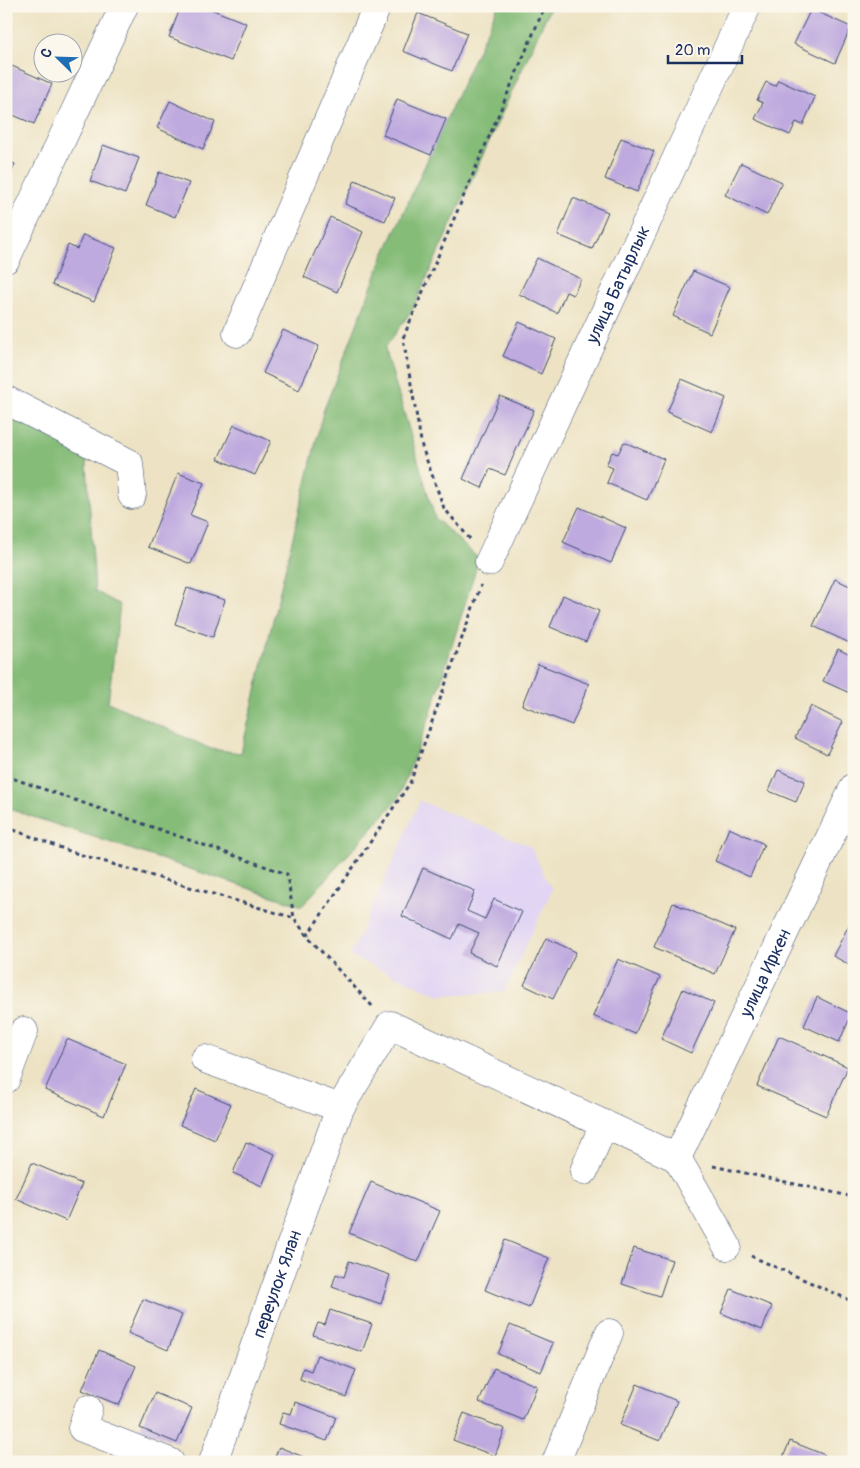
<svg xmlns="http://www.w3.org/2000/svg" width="860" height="1468" font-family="Pangolin,sans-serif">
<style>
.built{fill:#e1d4f4}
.forest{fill:#85bc78;stroke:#50766b}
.building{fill:#bfaadf}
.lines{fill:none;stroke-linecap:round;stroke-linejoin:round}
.minor-casing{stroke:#3a4a6d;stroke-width:29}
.path{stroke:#3a4a6d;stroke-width:3;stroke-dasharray:4 4;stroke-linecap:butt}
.minor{stroke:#fff;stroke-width:28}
.labels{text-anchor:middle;stroke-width:4.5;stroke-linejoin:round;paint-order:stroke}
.street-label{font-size:18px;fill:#1b2f5e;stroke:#fbf7ec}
</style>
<rect width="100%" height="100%" fill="#fbf7ec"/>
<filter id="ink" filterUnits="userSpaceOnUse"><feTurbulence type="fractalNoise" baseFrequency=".02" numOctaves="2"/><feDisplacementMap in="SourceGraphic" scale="10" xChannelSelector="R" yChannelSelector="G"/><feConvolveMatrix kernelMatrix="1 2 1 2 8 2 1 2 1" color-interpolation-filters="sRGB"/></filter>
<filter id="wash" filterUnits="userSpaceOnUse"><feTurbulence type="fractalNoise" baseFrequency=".0096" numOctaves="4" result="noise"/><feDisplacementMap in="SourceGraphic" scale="20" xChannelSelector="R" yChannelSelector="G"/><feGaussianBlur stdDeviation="1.12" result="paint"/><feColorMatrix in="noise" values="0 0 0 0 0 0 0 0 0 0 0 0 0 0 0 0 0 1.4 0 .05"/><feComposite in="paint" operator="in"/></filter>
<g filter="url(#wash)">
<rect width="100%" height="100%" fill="#ede3c4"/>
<path class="built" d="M 420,801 L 530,846 L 552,890 L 504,992 L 439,995 L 350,956 Z"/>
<path class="forest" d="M 498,6 L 551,6 L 412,310 L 385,348 L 435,518 L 479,559 L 431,713 L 398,799 L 302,906 L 6,808 L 6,412 L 86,448 L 95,591 L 120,605 L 108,702 L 211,749 L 241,753 L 323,412 L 383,257 Z"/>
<g id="blocks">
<g class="building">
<path d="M 181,6 L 203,6 L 246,23 L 231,61 L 169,37 Z"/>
<path d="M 811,9 L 851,27 L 835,63 L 794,44 Z"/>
<path d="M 418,13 L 467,33 L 452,71 L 403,51 Z"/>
<path d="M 12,66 L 52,84 L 34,124 L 6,112 L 6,80 Z"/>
<path d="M 778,80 L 815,97 L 803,125 L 796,122 L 790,135 L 755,119 L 763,103 L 757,100 L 766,82 L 775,86 Z"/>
<path d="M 397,99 L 446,119 L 431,155 L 383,135 Z"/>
<path d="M 170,101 L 215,122 L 203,149 L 157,128 Z"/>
<path d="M 621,138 L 654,151 L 637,192 L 605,179 Z"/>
<path d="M 103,145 L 139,158 L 125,194 L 90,181 Z"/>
<path d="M 6,160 L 15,164 L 6,184 Z"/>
<path d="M 741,163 L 782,182 L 767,215 L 725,195 Z"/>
<path d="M 159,172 L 189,183 L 175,217 L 146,205 Z"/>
<path d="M 355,180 L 395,198 L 385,221 L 345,204 Z"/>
<path d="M 573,198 L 608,212 L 592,249 L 558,235 Z"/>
<path d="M 330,217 L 363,232 L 337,292 L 304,277 Z"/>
<path d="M 83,235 L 116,248 L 94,302 L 52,285 L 68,245 L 77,249 Z"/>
<path d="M 537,258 L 581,279 L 573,295 L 566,292 L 557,313 L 519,294 Z"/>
<path d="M 693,271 L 730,287 L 710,333 L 673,316 Z"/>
<path d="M 519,322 L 556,339 L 541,374 L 503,356 Z"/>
<path d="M 283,330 L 319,346 L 299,390 L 263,373 Z"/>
<path d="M 682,379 L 726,398 L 712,432 L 667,412 Z"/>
<path d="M 500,396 L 534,410 L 505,475 L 490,469 L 482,488 L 463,479 Z"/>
<path d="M 234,425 L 271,441 L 255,475 L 218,459 Z"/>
<path d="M 624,442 L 664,459 L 647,500 L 607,483 L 613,468 L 606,465 L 612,452 L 618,454 Z"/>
<path d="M 178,473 L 204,483 L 190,515 L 208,522 L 191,564 L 148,547 Z"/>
<path d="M 579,507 L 626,528 L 611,563 L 563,542 Z"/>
<path d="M 835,579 L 854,588 L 854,645 L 813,626 Z"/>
<path d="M 187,588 L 225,600 L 213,637 L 175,624 Z"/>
<path d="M 563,595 L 599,611 L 586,642 L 550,627 Z"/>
<path d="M 838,649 L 854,657 L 854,695 L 823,681 Z"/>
<path d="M 538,664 L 589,684 L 572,725 L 522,705 Z"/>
<path d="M 811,706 L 843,722 L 827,754 L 795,738 Z"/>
<path d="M 778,770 L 805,781 L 796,802 L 769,791 Z"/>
<path d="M 729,828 L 764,844 L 750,877 L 715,861 Z"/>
<path d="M 423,868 L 475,891 L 467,911 L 485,919 L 494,899 L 522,912 L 497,966 L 469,953 L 479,933 L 459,924 L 452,939 L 402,916 Z"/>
<path d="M 673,903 L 735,930 L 715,974 L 654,947 Z"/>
<path d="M 854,915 L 854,967 L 833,956 Z"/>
<path d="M 546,938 L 576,952 L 553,999 L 524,985 Z"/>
<path d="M 618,959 L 660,977 L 635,1034 L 593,1016 Z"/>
<path d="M 683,989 L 714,1003 L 691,1053 L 661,1039 Z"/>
<path d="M 817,997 L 852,1014 L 839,1042 L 804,1026 Z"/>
<path d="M 779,1036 L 848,1067 L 826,1116 L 757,1086 Z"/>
<path d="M 67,1039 L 126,1064 L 104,1116 L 45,1090 Z"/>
<path d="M 196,1089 L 231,1104 L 215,1140 L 180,1125 Z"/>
<path d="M 246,1142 L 275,1154 L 262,1186 L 233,1173 Z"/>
<path d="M 32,1163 L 82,1184 L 66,1221 L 16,1199 Z"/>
<path d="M 371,1182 L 440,1211 L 418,1262 L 349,1233 Z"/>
<path d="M 505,1240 L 549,1258 L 529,1308 L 485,1290 Z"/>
<path d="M 634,1248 L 672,1260 L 660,1296 L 622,1284 Z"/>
<path d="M 349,1261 L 390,1275 L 381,1304 L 332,1287 L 336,1274 L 344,1277 Z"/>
<path d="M 731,1289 L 772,1306 L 762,1330 L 721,1313 Z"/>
<path d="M 143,1299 L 182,1315 L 168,1350 L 128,1333 Z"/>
<path d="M 330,1310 L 372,1324 L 362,1352 L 313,1335 L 318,1323 L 325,1325 Z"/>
<path d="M 510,1325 L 553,1343 L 541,1372 L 498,1354 Z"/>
<path d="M 99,1350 L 136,1366 L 119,1405 L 82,1390 Z"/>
<path d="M 317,1355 L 356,1370 L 346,1397 L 300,1379 L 303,1368 L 311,1371 Z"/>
<path d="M 494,1368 L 537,1386 L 523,1420 L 479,1402 Z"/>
<path d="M 637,1384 L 677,1401 L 660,1441 L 620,1425 Z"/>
<path d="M 155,1393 L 192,1408 L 177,1443 L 140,1428 Z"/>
<path d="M 295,1402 L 336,1417 L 327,1441 L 279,1424 L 283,1412 L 291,1414 Z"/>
<path d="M 464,1413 L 505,1429 L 495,1456 L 453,1440 Z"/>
<path d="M 790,1441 L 825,1455 L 822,1462 L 781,1462 Z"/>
<path d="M 279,1447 L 316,1462 L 273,1462 Z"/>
</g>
</g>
</g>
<g filter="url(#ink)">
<use href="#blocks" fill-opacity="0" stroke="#3a4a6d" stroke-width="1"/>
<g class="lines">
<g class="minor-casing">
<g id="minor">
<path d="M 6,259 L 124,6"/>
<path d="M 237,333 L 377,6"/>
<path d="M 6,400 L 129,463 L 132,495"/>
<path id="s1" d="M 489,562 L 747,6"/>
<path d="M 205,1059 L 340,1108"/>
<path d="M 6,1079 L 24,1031"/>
<path id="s2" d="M 677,1158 L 854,787"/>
<path d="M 584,1171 L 604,1124"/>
<path d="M 88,1409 L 82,1428 L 170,1462"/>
<path id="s3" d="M 213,1462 L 340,1108 L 390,1025 L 677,1158 L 727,1246"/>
<path d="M 556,1462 L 609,1333"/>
</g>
</g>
<g class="path">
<path d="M 470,539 L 444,508 L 422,447 L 403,338 L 545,6"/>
<path d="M 6,776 L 287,874 L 294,918"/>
<path d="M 6,827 L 72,852 L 294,918 L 307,936 L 373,1007"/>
<path d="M 307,936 L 410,783 L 481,585"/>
<path d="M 713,1166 L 854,1197"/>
<path d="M 751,1256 L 854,1302"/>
</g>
<use href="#minor" class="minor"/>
</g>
</g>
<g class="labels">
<g class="street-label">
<text dy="6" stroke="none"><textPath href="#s1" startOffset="306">улица Батырлык</textPath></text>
<text dy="6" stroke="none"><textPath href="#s2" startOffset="205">улица Иркен</textPath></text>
<text dy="6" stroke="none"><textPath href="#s3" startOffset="189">переулок Ялан</textPath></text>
</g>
</g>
<rect width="860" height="1468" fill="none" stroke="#fbf7ec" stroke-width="25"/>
<g transform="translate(58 58) rotate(293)"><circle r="24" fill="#fbf7ec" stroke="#a1a7b3"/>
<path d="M0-4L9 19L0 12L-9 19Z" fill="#1f6fb2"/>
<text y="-8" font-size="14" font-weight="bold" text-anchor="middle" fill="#1b2f5e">С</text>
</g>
<path d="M668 55v8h74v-8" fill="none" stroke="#1b2f5e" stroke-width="2.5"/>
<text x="675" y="55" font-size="15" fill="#1b2f5e" stroke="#fbf7ec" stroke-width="4" paint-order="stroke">20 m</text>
</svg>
